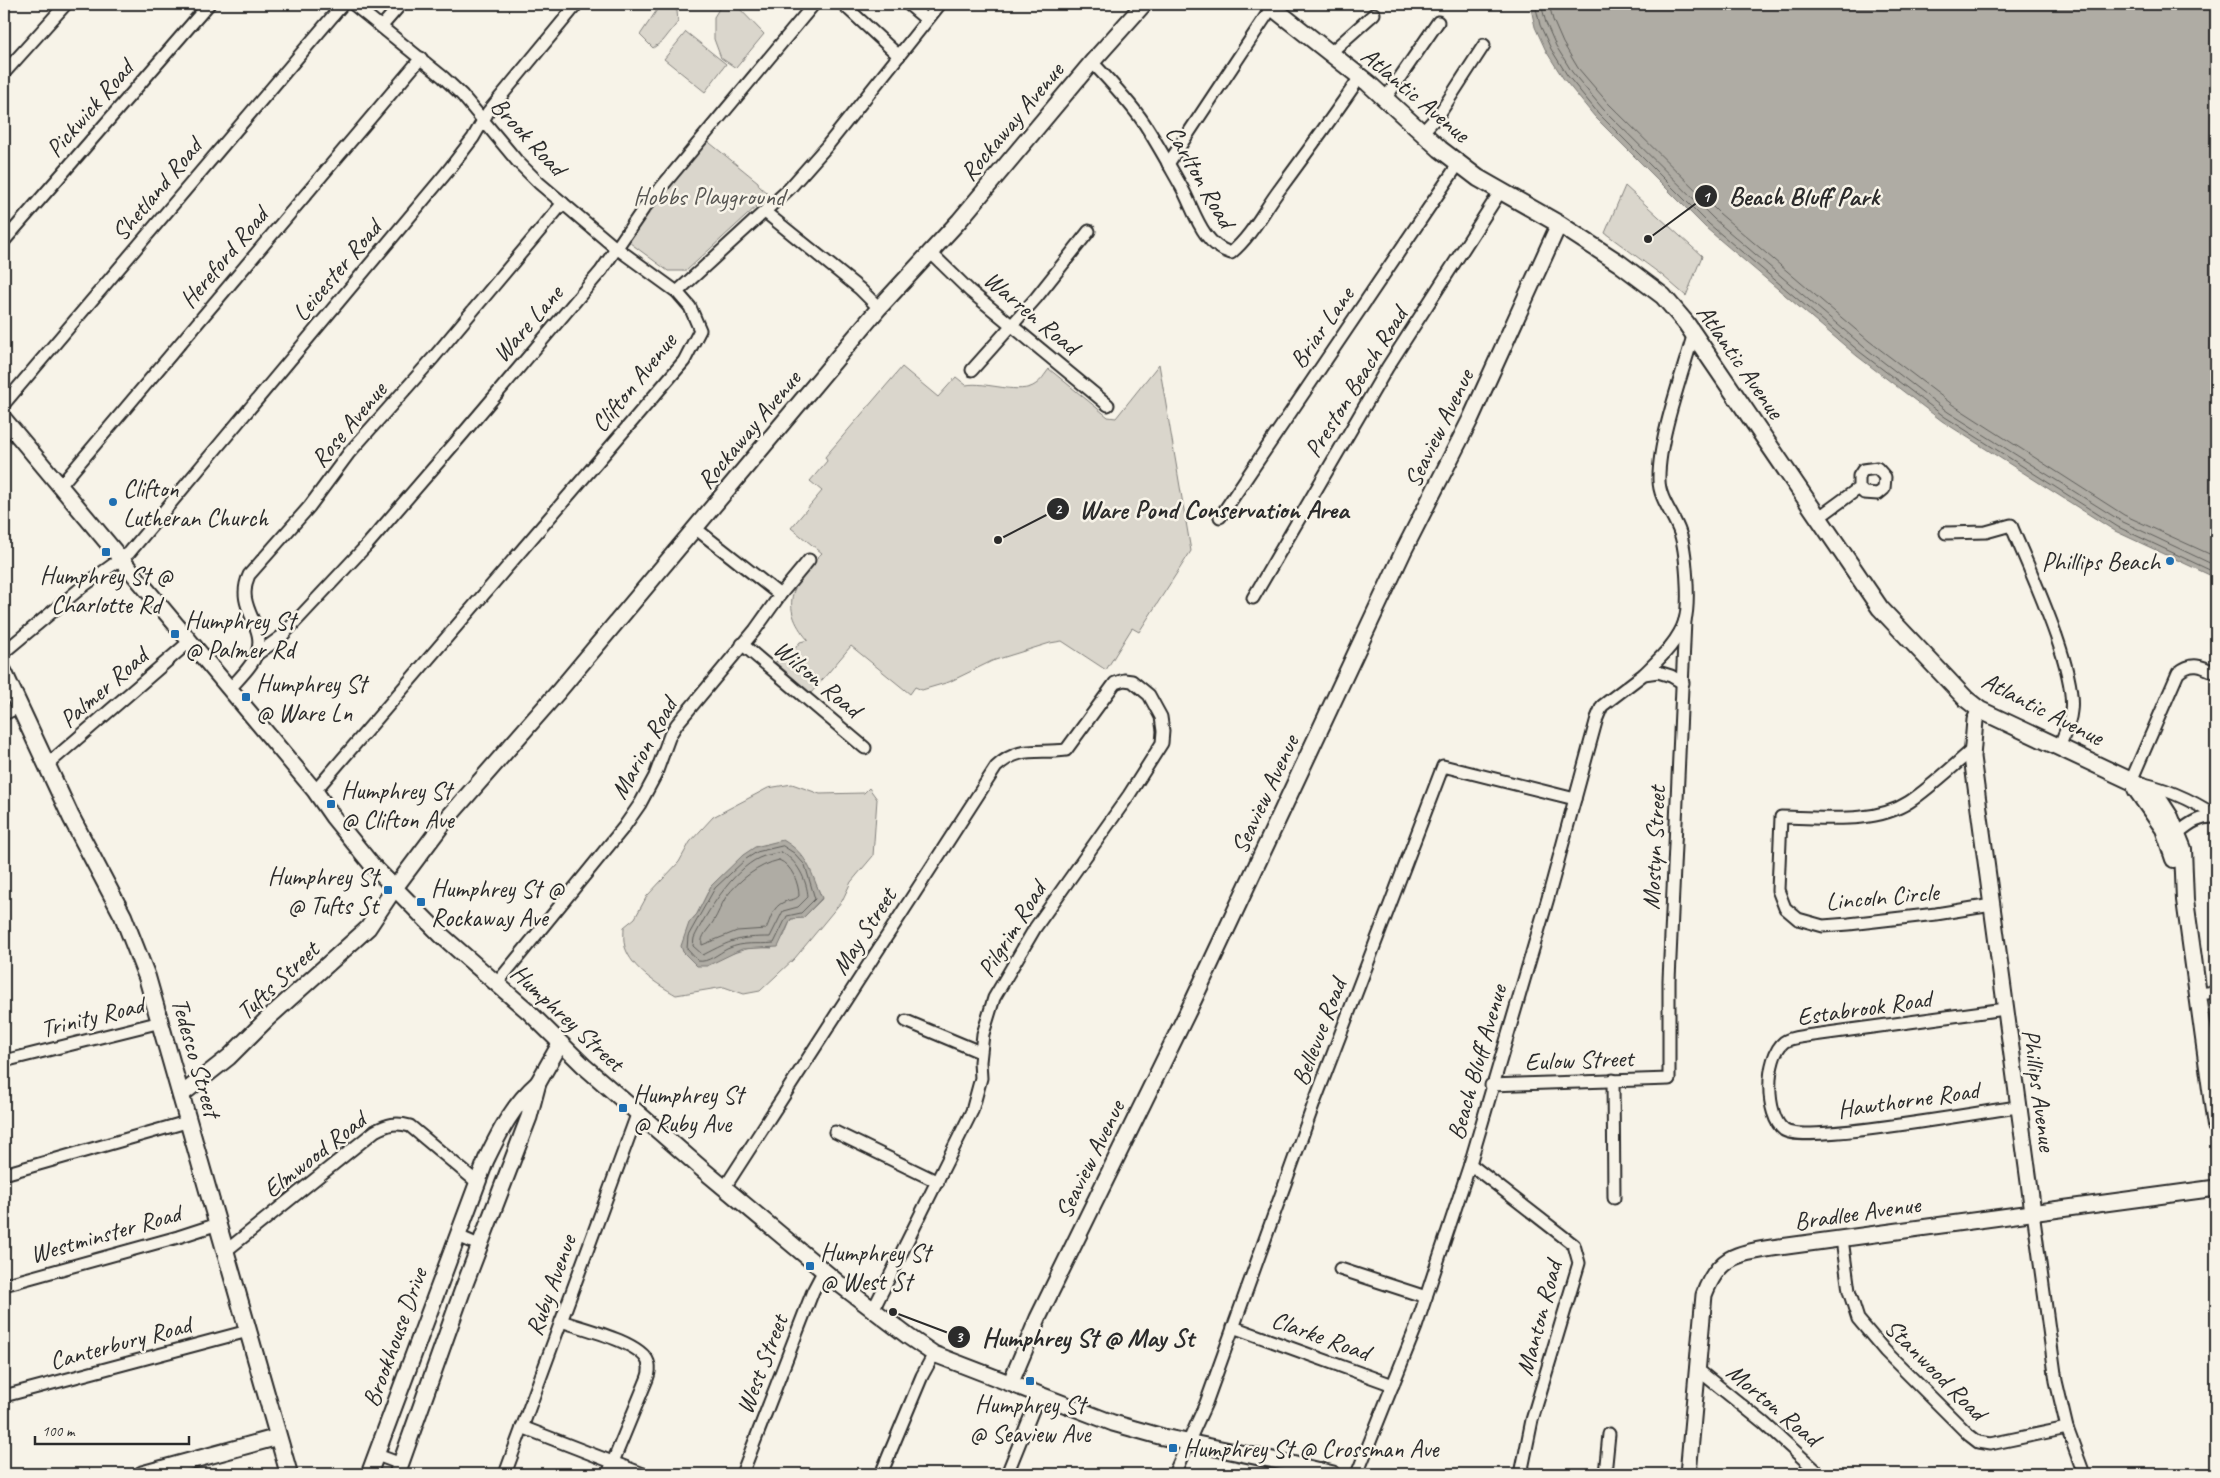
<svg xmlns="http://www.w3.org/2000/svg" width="2220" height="1478" font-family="Caveat,sans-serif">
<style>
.green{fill:#dad6cc;stroke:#82807c;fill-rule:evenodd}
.water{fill:#afaca4;stroke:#7a7874}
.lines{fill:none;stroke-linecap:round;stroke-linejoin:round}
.shore{stroke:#605f5b;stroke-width:1}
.street-casing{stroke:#2b2b2b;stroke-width:15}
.secondary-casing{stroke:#2b2b2b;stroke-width:19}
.primary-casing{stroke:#2b2b2b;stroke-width:20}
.street{stroke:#f7f3e8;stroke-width:11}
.secondary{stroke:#f7f3e8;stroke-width:15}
.primary{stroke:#f7f3e8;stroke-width:16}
.poi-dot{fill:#1f6fb2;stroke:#f7f3e8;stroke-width:2}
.labels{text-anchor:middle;stroke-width:5;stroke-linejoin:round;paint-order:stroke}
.street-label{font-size:25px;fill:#2b2b2b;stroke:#f7f3e8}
.park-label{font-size:25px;fill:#575653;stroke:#f7f3e8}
.poi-label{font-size:25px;fill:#2b2b2b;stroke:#f7f3e8;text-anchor:start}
.leader{fill:none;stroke:#2b2b2b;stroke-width:2}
.callout-dot{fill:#2b2b2b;stroke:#f7f3e8;stroke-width:2}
.mark-label{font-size:15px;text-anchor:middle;font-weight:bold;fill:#fff}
.callout-label{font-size:26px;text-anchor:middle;font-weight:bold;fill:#2b2b2b;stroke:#f7f3e8;stroke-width:5;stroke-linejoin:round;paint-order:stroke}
</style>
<rect width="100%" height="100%" fill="#f7f3e8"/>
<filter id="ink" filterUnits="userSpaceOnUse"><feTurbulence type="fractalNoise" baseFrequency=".02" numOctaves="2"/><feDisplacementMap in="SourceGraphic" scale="10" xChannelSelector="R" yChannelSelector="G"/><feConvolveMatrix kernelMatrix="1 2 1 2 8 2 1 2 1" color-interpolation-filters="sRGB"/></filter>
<g filter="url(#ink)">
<g class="green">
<path d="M 661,4 L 668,4 L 677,11 L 678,22 L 663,41 L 653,48 L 640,35 Z"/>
<path d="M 722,4 L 735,4 L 764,34 L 736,68 L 721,58 L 714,39 L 714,17 Z"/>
<path d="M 686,32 L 726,64 L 705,92 L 664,59 Z"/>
<path d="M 705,139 L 758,182 L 759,186 L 769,195 L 686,271 L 668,271 L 626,240 L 644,214 Z"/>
<path d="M 1625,186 L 1702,256 L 1686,296 L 1663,276 L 1605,233 Z"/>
<path d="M 1159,364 L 1191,551 L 1139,632 L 1132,628 L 1106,670 L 1062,641 L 1050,643 L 992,661 L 949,682 L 922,690 L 915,687 L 910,694 L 851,646 L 811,693 L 775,662 L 788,658 L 800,642 L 808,640 C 778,606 793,581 822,553 L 791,528 L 822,491 L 810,481 L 827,461 L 825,457 L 902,367 L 938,397 L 956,377 L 966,385 C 986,381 1021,396 1036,384 C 1041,381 1045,374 1049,369 L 1108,417 L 1116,418 Z"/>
<path d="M 792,784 L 820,794 L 864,793 L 869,788 L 877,799 L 873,856 L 851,882 L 842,901 L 795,958 L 760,991 L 744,994 L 724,987 L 676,995 C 657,984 632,969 625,947 C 623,941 624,933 624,927 L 635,918 L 647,896 L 679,862 L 690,842 L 713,817 L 768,788 ZM 729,869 L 816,884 L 822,899 L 803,918 L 791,919 L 784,936 L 772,948 L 753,947 L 730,954 L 689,923 L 697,914 L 711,886 Z"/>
</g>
<g class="water">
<path d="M 1530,4 L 2216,4 L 2216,578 L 2115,531 L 1942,421 L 1857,356 L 1706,228 L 1595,117 L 1563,78 L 1546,51 L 1535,27 Z"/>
<path d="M 783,840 C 810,856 810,872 822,898 L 803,918 L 791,919 L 778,947 L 742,949 L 707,966 L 697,966 L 683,952 L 681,946 L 689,923 L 697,914 L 711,886 L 743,855 L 755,847 Z"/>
</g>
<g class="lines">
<g class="shore">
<path d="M 1535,4 L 1540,25 L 1551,49 L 1567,75 L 1598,113 L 1709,224 L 1860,352 L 1945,417 L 2118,527 L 2216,573"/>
<path d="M 1541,4 L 1546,23 L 1556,46 L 1572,72 L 1603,109 L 1714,219 L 1864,347 L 1948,412 L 2121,521 L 2216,566"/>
<path d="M 1549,4 L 1553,20 L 1563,43 L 1578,68 L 1608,103 L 1719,213 L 1869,341 L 1953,405 L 2124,515 L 2216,557"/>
<path d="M 783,846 L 794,853 L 805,865 L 815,899 L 801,913 L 787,916 L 774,943 C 756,945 745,941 727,949 C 719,953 708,963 698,961 L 687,949 L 688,936 L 715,888 L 746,859 L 757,852 Z"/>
<path d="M 781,852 C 797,860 807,880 808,897 L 798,907 L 783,911 L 770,937 C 738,937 732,940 703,955 L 693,946 L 694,938 C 706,913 733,870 759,858 C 765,855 774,854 781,852 Z"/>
<path d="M 779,860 C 792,865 799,884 799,896 C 794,901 790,899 784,902 C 772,907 771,919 766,929 L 737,931 L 702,945 C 700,936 709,929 713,922 C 718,914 721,905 726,897 C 739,880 758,865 779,860 Z"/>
</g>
<g class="street-casing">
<g id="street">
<path d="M 843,4 L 899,56"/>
<path d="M 908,4 L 927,20"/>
<path d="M 382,26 L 401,4"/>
<path d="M 1329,54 L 1374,14"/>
<path d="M 1092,62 C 1110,81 1129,101 1144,123 C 1157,143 1169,165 1181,186 C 1195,211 1201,244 1231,253 C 1251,236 1262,214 1277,193 C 1305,155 1333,117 1360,77"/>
<path d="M 4,73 L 66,4"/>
<path d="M 1385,99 L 1438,22"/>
<path d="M 1422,133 L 1440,113 L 1484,45"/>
<path d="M 1168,164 L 1274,4"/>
<path d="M 765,212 L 860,289 L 879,308"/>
<path d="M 4,241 L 209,4"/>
<path d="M 929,251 L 970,291 L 1108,405"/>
<path d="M 677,292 L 789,189 L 827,146 L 940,4"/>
<path d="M 972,370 L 1036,298 L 1089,231"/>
<path d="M 4,404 L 343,4"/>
<path d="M 60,486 L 421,58"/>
<path d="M 1220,517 L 1459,163"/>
<path d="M 1818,518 L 1859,488 L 1859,476 L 1863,470 L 1877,468 L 1885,477 L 1884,489 L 1878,494 L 1864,493 L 1859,488"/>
<path d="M 1946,533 L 1986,532 L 2011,525 C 2028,567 2077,669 2071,711 C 2070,724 2064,735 2059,747"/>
<path d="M 780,595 L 809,560"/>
<path d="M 1253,598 L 1387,368 L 1500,192"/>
<path d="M 742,644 L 865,748"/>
<path d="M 4,652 L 82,587 L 129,553 L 447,172 L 473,138 L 488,112 L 577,4"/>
<path d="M 256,655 L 282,636 L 367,545 L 461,436 L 601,271 L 644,208 L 814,4"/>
<path d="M 2216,673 C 2202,666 2192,661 2178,673 L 2131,781 C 2163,787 2189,798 2216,816"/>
<path d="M 1644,674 C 1659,659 1679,641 1685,620 C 1690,602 1686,550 1680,533 C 1674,515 1659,499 1659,480 C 1658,440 1682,375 1693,336"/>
<path d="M 229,690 C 238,679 252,667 257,653 C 267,625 234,608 249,575 L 309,507 L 349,453 L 434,357 L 563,203"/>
<path d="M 4,714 L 19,707"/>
<path d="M 1972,750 C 1952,767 1931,787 1909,802 C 1874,825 1821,817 1781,817 L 1778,890 L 1785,908 L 1798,919 L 1823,926 L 1849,924 L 1936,914 L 1992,905"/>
<path d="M 47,765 L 189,642"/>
<path d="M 315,791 L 684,361 L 700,330 L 690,307 L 677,292 L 611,244 L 539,183 L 517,161 L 462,95 L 443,77 L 353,4"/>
<path d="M 2178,833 C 2190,823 2200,816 2216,817"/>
<path d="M 497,983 L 624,827 L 640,804 L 655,776 L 670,735 L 677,724 L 755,630 L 780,595 L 695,528"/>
<path d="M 2198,994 L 2216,992"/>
<path d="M 2005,1009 L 1806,1036 C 1800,1037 1789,1038 1784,1042 C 1765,1057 1765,1116 1784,1130 C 1803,1145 1984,1111 2018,1107"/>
<path d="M 906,1021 L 980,1052"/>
<path d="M 4,1061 L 161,1022"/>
<path d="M 1613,1080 L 1614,1198"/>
<path d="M 1491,1085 L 1669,1079 L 1669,980 L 1685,620"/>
<path d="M 835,1132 L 938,1182"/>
<path d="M 1470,1164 L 1574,1245 L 1579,1263 L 1532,1420 L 1521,1474"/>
<path d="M 4,1174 L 190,1121"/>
<path d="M 725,1187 L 996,767 C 1020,745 1037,754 1066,750 L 1115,683 L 1124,680 L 1132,681 L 1149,695 L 1161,717 L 1163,731 L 1162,743 L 1129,795 L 1035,928 L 994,998 L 983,1034 L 980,1062 L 981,1078 L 972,1111 L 873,1310"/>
<path d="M 2033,1212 L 2056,1381 L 2067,1428 L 2084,1474"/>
<path d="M 458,1236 L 481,1246"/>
<path d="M 1842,1239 L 1849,1291 L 1858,1319 L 1885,1351 L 1969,1435 L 1978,1442 L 1990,1444 L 2067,1428"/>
<path d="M 227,1250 L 375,1131 C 388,1124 396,1122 410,1126 L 478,1183"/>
<path d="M 1340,1269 L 1426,1297"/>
<path d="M 4,1285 L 178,1237 L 218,1224"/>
<path d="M 561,1321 C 581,1328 641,1342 648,1362 C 651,1370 648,1377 645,1384 L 608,1474"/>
<path d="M 1233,1327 L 1393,1385"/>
<path d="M 1697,1369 L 1764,1423 L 1820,1474"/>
<path d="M 4,1396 L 248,1331"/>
<path d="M 522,1427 L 643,1474"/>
<path d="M 377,1455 L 401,1464"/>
<path d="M 505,1474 L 638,1112"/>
<path d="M 742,1474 L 813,1291 L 824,1270"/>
<path d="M 881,1474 L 922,1376 L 934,1354"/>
<path d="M 1007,1474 L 1039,1395"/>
<path d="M 1174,1474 L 1206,1403 L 1313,1106 L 1443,766 L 1575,799"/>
<path d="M 1357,1474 L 1416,1327 L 1470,1164 L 1548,898 L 1597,718 L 1602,706 L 1644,674 L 1658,672 L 1671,676 L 1683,683"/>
<path d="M 1605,1474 L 1609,1434"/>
</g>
</g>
<g class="secondary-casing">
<g id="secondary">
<path d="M 4,419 L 315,791 L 333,817 L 372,865 L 441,935 L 528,1011 L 585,1067 L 702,1169 L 842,1286 L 909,1337 L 934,1354 L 1113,1423 L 1163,1437 L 1283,1462 L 1333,1474"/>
<path d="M 1980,710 L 1975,720 L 1972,757 L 2033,1212"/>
<path d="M 181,1095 L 229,1057 L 267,1019 L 368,928 L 394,889 L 445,821 L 558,692 L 879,308 L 959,221 L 1092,62 L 1144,4"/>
<path d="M 1011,1382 L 1038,1318 L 1194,999 L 1404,550 L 1470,420 L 1559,224"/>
<path d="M 142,1474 L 278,1437"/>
<path d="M 369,1474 L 486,1160 C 500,1131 513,1105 538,1083"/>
<path d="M 397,1474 L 463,1289 L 529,1117 L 538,1083 L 560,1044"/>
<path d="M 1688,1474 L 1704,1295 C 1718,1257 1735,1254 1772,1248 L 2216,1188"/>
</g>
</g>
<g class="primary-casing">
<g id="primary">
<path d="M 1268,4 L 1368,83 L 1440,149 L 1478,178 L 1559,224 L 1619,263 L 1663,296 L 1686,323 L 1880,608 L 1966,699 L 1980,710 L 2146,788 L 2159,800 L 2170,817 L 2183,849 L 2185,900 L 2216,1126"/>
<path d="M 4,673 L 71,817 L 123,916 L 147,977 L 289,1474"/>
<path d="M 2136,789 L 2164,829 L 2174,859"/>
</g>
</g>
<use href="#street" class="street"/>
<use href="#secondary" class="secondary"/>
<use href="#primary" class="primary"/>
</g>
</g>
<g class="poi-dot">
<circle cx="113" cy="502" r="5"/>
<rect x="101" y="547" width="10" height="10" rx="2.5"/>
<circle cx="2170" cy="561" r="5"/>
<rect x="170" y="629" width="10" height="10" rx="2.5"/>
<rect x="241" y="692" width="10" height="10" rx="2.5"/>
<rect x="326" y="799" width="10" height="10" rx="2.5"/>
<rect x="383" y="885" width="10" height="10" rx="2.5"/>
<rect x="416" y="897" width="10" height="10" rx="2.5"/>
<rect x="618" y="1103" width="10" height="10" rx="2.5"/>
<rect x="805" y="1261" width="10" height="10" rx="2.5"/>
<rect x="1025" y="1376" width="10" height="10" rx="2.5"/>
<rect x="1168" y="1443" width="10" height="10" rx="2.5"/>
</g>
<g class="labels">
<g class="street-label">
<text transform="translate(1416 94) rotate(40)" y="9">Atlantic Avenue</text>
<text transform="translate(89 108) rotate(-49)" y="9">Pickwick Road</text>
<text transform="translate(1011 121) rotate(-50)" y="9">Rockaway Avenue</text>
<text transform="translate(529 136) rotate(47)" y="9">Brook Road</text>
<text transform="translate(1201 176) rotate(60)" y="9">Carlton Road</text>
<text transform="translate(156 189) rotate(-50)" y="9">Shetland Road</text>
<text transform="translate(223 257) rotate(-50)" y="9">Hereford Road</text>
<text transform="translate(336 270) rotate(-50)" y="9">Leicester Road</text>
<text transform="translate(1032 312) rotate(40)" y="9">Warren Road</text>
<text transform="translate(527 323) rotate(-49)" y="9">Ware Lane</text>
<text transform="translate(1321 327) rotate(-55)" y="9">Briar Lane</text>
<text transform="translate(1741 361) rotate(55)" y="9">Atlantic Avenue</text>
<text transform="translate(633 382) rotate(-51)" y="9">Clifton Avenue</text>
<text transform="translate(1355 382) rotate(-58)" y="9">Preston Beach Road</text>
<text transform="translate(348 424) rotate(-50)" y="9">Rose Avenue</text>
<text transform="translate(1438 428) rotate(-64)" y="9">Seaview Avenue</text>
<text transform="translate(748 429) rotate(-50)" y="9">Rockaway Avenue</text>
<text transform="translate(818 678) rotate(40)" y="9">Wilson Road</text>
<text transform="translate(103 687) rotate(-41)" y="9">Palmer Road</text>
<text transform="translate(2043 708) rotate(27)" y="9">Atlantic Avenue</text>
<text transform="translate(643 748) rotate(-61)" y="9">Marion Road</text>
<text transform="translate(1264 794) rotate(-65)" y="9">Seaview Avenue</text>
<text transform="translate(1653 848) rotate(-87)" y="9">Mostyn Street</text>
<text transform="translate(1882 896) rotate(-5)" y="9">Lincoln Circle</text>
<text transform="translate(1011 929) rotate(-58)" y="9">Pilgrim Road</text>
<text transform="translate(863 931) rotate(-57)" y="9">May Street</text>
<text transform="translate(277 980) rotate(-43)" y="9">Tufts Street</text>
<text transform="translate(1864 1007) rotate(-8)" y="9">Estabrook Road</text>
<text transform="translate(92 1016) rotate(-14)" y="9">Trinity Road</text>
<text transform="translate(568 1017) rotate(43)" y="9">Humphrey Street</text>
<text transform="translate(1318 1032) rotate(-69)" y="9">Bellevue Road</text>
<text transform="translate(197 1057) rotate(74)" y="9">Tedesco Street</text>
<text transform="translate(1579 1059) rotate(-2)" y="9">Eulow Street</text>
<text transform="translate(1476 1062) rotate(-74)" y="9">Beach Bluff Avenue</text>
<text transform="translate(2040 1090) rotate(82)" y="9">Phillips Avenue</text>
<text transform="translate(1908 1099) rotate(-8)" y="9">Hawthorne Road</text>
<text transform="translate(314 1154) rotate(-38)" y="9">Elmwood Road</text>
<text transform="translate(1089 1159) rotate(-64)" y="9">Seaview Avenue</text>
<text transform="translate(1857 1212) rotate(-8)" y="9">Bradlee Avenue</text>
<text transform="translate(105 1233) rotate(-16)" y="9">Westminster Road</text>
<text transform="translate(550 1285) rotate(-70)" y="9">Ruby Avenue</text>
<text transform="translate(1538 1318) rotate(-75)" y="9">Manton Road</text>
<text transform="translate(1321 1335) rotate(20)" y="9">Clarke Road</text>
<text transform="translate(394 1337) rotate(-70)" y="9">Brookhouse Drive</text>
<text transform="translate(120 1342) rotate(-15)" y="9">Canterbury Road</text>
<text transform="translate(761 1364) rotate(-69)" y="9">West Street</text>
<text transform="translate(1936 1369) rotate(45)" y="9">Stanwood Road</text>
<text transform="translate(1774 1404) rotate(40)" y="9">Morton Road</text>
</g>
<g class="park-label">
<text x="709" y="205">Hobbs Playground</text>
</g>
<g class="poi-label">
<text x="123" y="497">Clifton<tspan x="123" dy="29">Lutheran Church</tspan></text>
<text x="2160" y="570" text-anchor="end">Phillips Beach</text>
<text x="106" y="584" text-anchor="middle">Humphrey St @<tspan x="106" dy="29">Charlotte Rd</tspan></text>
<text x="185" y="629">Humphrey St<tspan x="185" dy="29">@ Palmer Rd</tspan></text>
<text x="256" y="692">Humphrey St<tspan x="256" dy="29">@ Ware Ln</tspan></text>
<text x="341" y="799">Humphrey St<tspan x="341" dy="29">@ Clifton Ave</tspan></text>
<text x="378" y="885" text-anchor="end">Humphrey St<tspan x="378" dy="29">@ Tufts St</tspan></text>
<text x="431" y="897">Humphrey St @<tspan x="431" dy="29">Rockaway Ave</tspan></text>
<text x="633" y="1103">Humphrey St<tspan x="633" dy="29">@ Ruby Ave</tspan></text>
<text x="820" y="1261">Humphrey St<tspan x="820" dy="29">@ West St</tspan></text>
<text x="1030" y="1413" text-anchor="middle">Humphrey St<tspan x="1030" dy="29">@ Seaview Ave</tspan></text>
<text x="1183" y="1457">Humphrey St @ Crossman Ave</text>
</g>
</g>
<path class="leader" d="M1648 239L1706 196M998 540L1058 509M893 1312L959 1337"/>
<g class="callout-dot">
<circle cx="1648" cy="239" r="5"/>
<circle cx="998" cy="540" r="5"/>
<circle cx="893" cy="1312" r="5"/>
<circle cx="1706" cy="196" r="12"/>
<circle cx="1058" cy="509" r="12"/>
<circle cx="959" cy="1337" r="12"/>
</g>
<g class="mark-label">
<text x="1706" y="202">1</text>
<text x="1058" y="514">2</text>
<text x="959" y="1342">3</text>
</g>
<g class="callout-label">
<text x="1804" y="205">Beach Bluff Park</text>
<text x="1214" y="518">Ware Pond Conservation Area</text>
<text x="1088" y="1346">Humphrey St @ May St</text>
</g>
<rect width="2220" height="1478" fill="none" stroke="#f7f3e8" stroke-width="20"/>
<rect x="10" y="10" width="2200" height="1458" fill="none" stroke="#2b2b2b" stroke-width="2" filter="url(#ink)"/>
<path d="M35 1436v8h154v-8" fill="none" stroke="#2b2b2b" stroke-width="2.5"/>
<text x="42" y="1436" font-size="15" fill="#2b2b2b" stroke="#f7f3e8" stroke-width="4" paint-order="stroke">100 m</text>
</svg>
